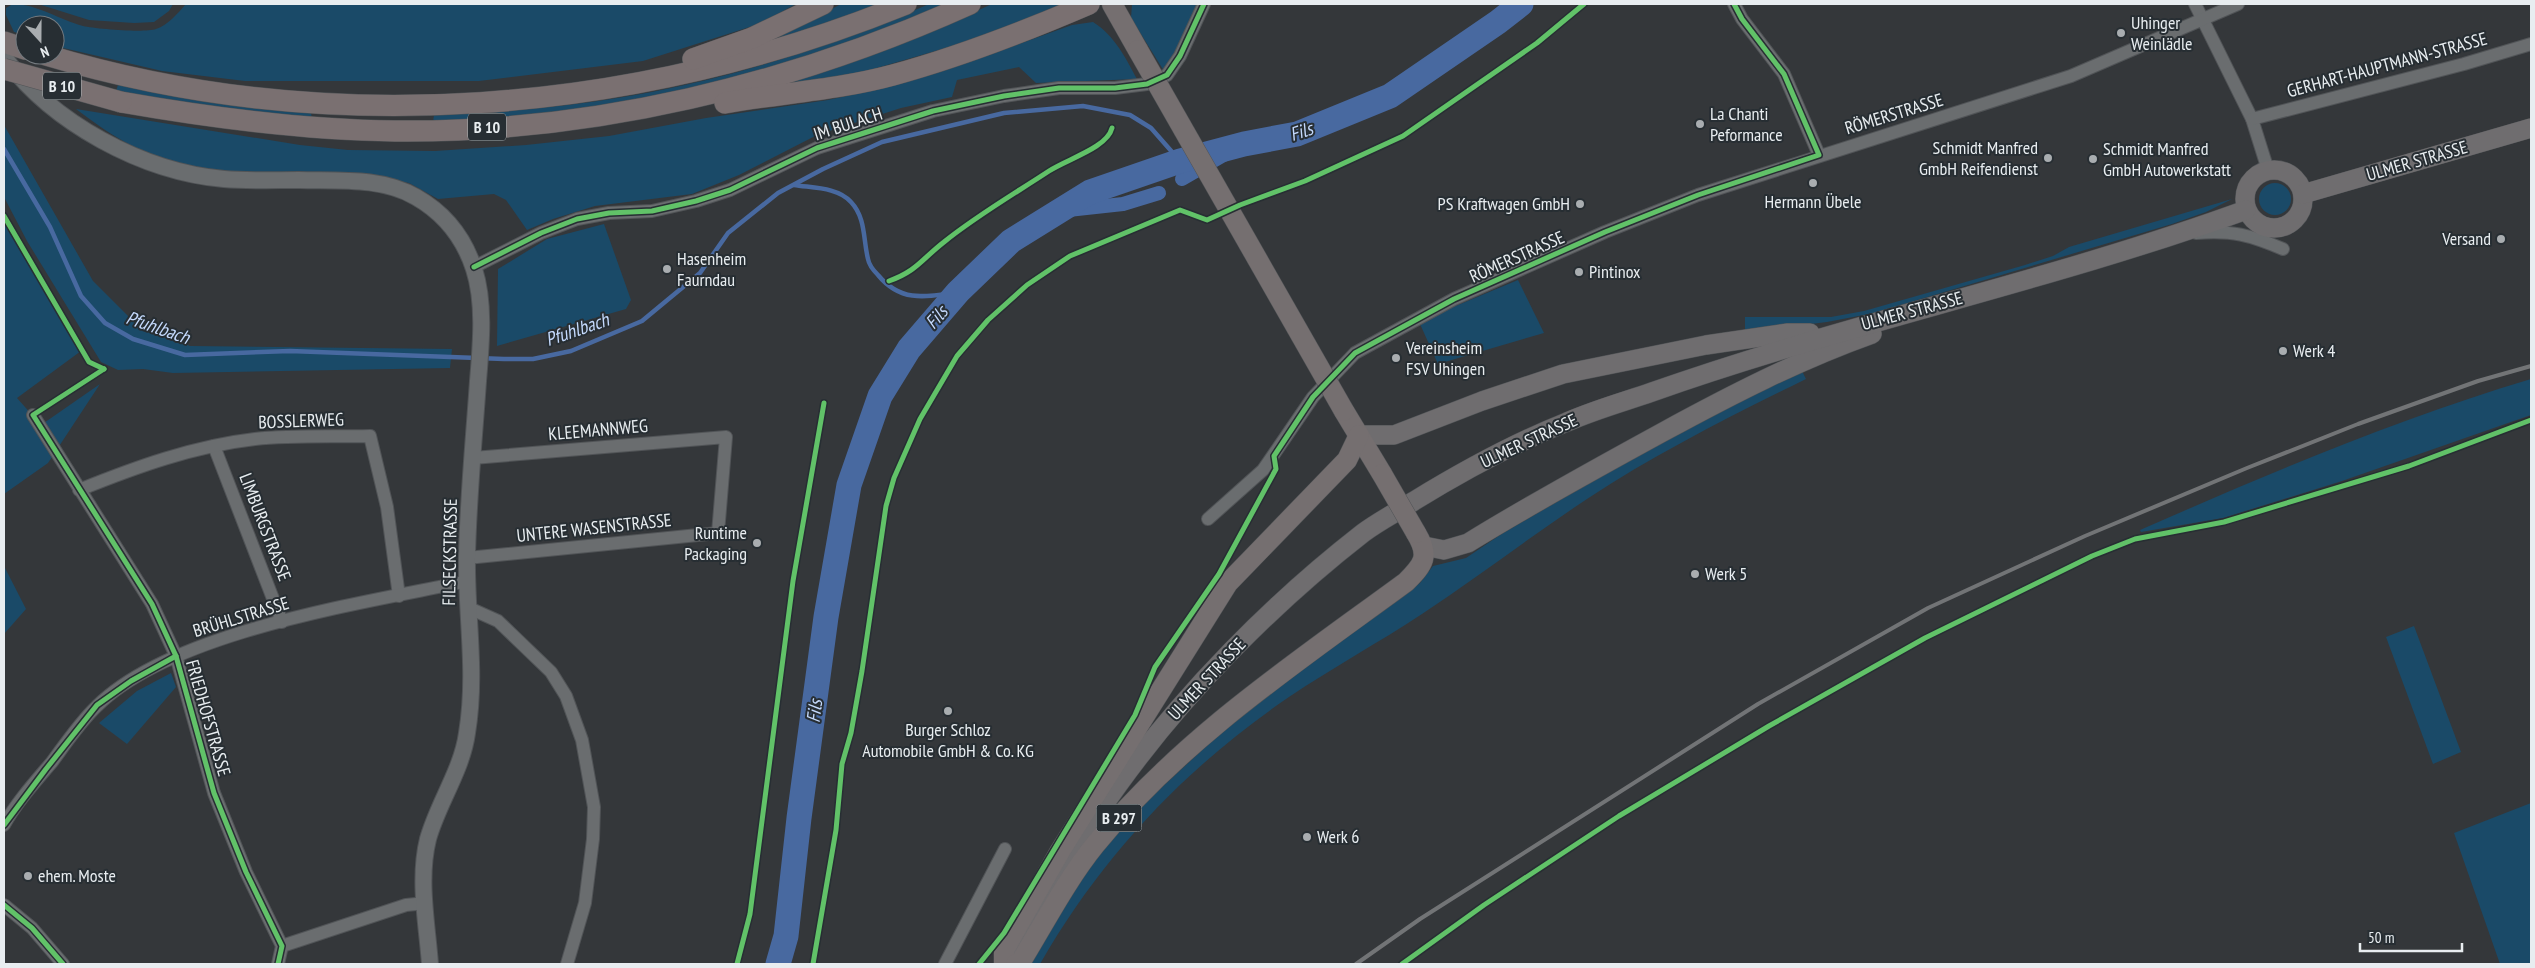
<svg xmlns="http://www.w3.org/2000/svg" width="2535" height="968" font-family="'PT Sans Narrow',sans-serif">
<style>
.green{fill:#1a4a68}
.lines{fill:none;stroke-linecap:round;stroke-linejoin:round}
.stream{stroke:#4869a0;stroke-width:4.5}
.canal{stroke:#4869a0;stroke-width:14}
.river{stroke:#4869a0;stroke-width:25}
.minor-casing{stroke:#515457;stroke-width:14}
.tertiary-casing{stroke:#515457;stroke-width:18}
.secondary-casing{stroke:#515457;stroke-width:20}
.primary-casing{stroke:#515457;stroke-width:21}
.trunk-casing{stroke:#515457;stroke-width:22}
.minor{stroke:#6a6d6f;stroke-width:12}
.tertiary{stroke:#6a6d6f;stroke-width:16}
.secondary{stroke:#6f6d6f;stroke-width:19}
.primary{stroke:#756f70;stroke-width:20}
.trunk{stroke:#7a7071;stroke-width:21}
.rail{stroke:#727476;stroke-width:4}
.primary-bridge-casing{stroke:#515457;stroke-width:21;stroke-linecap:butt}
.trunk-bridge-casing{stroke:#515457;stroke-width:22;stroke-linecap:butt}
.primary-bridge{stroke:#756f70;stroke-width:20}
.trunk-bridge{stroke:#7a7071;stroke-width:21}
.cycleway-casing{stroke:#272e33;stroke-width:8}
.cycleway{stroke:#61c268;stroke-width:5}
.poi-dot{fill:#a9adb0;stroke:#272e33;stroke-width:2}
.labels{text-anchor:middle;stroke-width:4;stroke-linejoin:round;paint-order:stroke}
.shield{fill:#272e33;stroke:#aeb4b7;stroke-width:1}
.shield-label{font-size:16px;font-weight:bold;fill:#e8edf0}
.poi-label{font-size:18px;fill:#e8edf0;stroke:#272e33;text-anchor:start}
.street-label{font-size:18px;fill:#e8edf0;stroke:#272e33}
.water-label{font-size:19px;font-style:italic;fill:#c4d9fc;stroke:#272e33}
</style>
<rect width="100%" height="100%" fill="#34373a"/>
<g class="green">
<path d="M 13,4 C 37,4 60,20 83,26 C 96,29 145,33 156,29 C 168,25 178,13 186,4 L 796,4 L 759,24 L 643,61 L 479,81 L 245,81 L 162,71 L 59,47 L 55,45 L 55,25 L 25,25 L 25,35 L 14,32 L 6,15 L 6,8 Z"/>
<path d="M 38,4 L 173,4 L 169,11 L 154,22 L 134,23 L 89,20 Z"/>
<path d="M 841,4 L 884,4 L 833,24 L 762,42 L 806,23 Z"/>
<path d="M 929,4 L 951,4 L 832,51 L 692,91 L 539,116 L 433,123 L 434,114 C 468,112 502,111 536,108 C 670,97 806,58 929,4 Z"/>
<path d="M 992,4 L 1070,4 L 956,45 L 870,70 L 788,86 L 787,83 C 857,61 925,35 992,4 Z"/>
<path d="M 1132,4 L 1198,4 L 1176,54 L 1164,71 L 1131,18 Z"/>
<path d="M 1093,22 C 1115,36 1125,57 1137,79 L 1036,83 L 1019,67 L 957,80 L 952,97 L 901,108 L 817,135 L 739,175 L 692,194 L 595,206 L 553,219 L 527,230 L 506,200 L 494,194 L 438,199 L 409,183 L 384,178 C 320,175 241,179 179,164 C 141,155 106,132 76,109 L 300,145 L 348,150 L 435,151 L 526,145 L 609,136 L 706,118 L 828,100 L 865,92 L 977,59 L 1072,25 Z"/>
<path d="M 118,85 L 223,103 L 311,112 L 312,120 L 221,110 L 116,91 Z"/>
<path d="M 4,125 L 93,281 L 134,322 L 190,346 L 452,349 L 450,368 L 173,373 L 143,369 L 118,370 L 101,362 L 27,241 L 4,197 Z"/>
<circle cx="2275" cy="199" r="16"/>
<path d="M 2232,199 L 2206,212 L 2172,224 L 1874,313 L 1827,322 L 1745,332 L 1745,317 L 1831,317 L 1864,311 L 2025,265 L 2053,256 L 2069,247 Z"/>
<path d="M 4,223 L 81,351 L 17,398 L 41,425 L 100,384 L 48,463 L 4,494 Z"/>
<path d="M 604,224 L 631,300 L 626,309 L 497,346 L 498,269 L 547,239 Z"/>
<path d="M 1518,280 L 1544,333 L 1438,364 L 1420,324 L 1446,310 Z"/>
<path d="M 1801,369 L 1806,379 C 1731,416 1657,453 1587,499 C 1531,536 1478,577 1422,614 C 1378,643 1332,668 1289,697 C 1185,768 1102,856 1040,964 L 1027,964 L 1087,870 L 1133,814 L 1226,728 L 1299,671 L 1420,583 L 1433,566 L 1466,558 L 1503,533 L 1666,439 Z"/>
<path d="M 2531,379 L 2531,415 L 2342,481 L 2223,518 L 2141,532 L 2140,530 C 2268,474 2397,419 2531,379 Z"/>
<path d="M 4,566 L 26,609 L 4,634 Z"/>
<path d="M 2414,626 L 2461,752 L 2433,764 L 2386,637 Z"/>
<path d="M 171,673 L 176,687 L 127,744 L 99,723 L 137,691 Z"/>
<path d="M 2531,803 L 2531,964 L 2500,964 L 2454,833 Z"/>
</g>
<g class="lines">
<g class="stream">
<path d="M 4,149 L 50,227 L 81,296 L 105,323 L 133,339 L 185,355 L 290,351 L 504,359 L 533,359 L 571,351 L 642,321 L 700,273 L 728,233 L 778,193 L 823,169 L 882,142 L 1004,113 L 1083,106 L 1130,115 L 1151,128 L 1180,161"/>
<path d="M 794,185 C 812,188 838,187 851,202 C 866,218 863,239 868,259 C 869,265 874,271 878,275 C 901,303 926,297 958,292"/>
</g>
<g class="canal">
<path d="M 1182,179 L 1241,145"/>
<path d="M 1059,211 L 1123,204 L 1159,193"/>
</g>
<path class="river" d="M 778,964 L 786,936 L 799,818 L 826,617 L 849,485 L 880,396 L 909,349 L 958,292 L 1011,241 L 1090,192 L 1180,161 L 1244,144 L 1297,134 L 1390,96 L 1498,22 L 1521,4"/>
<g class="minor-casing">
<g id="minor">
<path d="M 1734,4 L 1742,19 L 1784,74 L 1819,155"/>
<path d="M 2195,4 L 2252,119 L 2268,170"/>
<path d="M 2252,119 L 2464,64 L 2531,44"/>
<path d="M 2196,233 C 2232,230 2250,235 2283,249"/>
<path d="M 474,267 L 541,233 L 577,219 L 609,213 L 652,211 L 696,201 L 730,190 L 817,148 L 933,111 L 1004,96 L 1059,88 L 1115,88 L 1147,84 L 1167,75 L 1180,56 L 1204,4"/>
<path d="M 33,415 L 152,604 L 176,656 L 214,793 L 246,872 L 282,946 L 278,964"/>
<path d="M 214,446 L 282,622"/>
<path d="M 79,490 C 136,467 194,446 255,439 C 293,435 332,437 370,436 L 387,507 L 399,596"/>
<path d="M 1208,519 L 1263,470 L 1313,397 L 1355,353 L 1454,299 L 1605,232 L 1698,195 L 2071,76 L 2238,4"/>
<path d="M 467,558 L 718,533 L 726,437 L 473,458"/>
<path d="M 469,608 L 498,621 L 551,672 L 566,696 L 582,740 L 594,807 L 593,839 L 585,903 L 567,964"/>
<path d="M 4,825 C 16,803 35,782 52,762 C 66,743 80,722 97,706 C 173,631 364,603 468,581"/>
<path d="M 4,905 L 32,928 L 63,964"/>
<path d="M 282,946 L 406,905 L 426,903"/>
<path d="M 945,964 L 1005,849"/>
</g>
</g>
<g class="tertiary-casing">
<path id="tertiary" d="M 4,57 C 52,123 143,172 224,179 C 249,181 274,180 299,180 C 338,181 382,177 416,197 C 444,213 464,238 474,269 C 485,303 481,345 478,381 C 474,440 468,499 467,557 C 466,617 477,672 467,733 C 462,770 438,803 428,839 C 418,879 427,924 430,964"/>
</g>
<g class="secondary-casing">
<g id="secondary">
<circle cx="2274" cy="199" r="29"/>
<path d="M 2303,194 L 2531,128"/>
<path d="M 1359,435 L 1394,435 L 1482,401 L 1563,374 L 1706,345 L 1788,333 L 1810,333"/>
<path d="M 1424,546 L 1444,550 L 1468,543 C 1531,504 1597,468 1663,432 C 1731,395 1799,360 1872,334"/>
<path d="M 1015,950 C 1048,894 1080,837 1118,785 C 1185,692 1273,603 1363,533 C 1379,521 1397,512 1414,501 C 1463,471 1514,443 1567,422 C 1594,410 1623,402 1652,392 C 1847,323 2051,281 2246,210"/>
</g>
</g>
<g class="primary-casing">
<g id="primary">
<path d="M 1112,4 L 1138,50"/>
<path d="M 1344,411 L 1382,474"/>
<path d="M 1004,964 L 1004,950 L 1060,851 L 1228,583 L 1347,460 L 1359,435"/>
<path d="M 1016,964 L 1020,963 C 1044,924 1066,881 1095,845 C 1181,739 1297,662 1406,582 C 1424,564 1430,556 1416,533"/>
</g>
</g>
<g class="trunk-casing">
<g id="trunk">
<path d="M 4,42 L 25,49"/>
<path d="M 46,55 C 329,140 635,114 906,4"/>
<path d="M 693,59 L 752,38 L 823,4"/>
<path d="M 121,102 C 212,118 303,130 395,131 C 593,133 790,85 970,4"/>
<path d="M 725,103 C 780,93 838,90 893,75 C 959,57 1026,31 1089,4"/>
</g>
</g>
<use href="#minor" class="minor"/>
<use href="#tertiary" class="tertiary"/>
<use href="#secondary" class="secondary"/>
<use href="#primary" class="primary"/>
<use href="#trunk" class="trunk"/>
<path class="rail" d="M 1356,964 L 1420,919 L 1758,704 L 1928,608 L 2085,536 L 2247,468 L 2358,424 L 2478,381 L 2531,366"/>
<g class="primary-bridge-casing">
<g id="primary-bridge">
<path d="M 1138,50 L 1344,411"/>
<path d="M 1382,474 L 1416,533"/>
</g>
</g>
<g class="trunk-bridge-casing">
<path id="trunk-bridge" d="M 4,69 L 121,102"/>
</g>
<use href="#primary-bridge" class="primary-bridge"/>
<use href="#trunk-bridge" class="trunk-bridge"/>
<g class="cycleway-casing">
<g id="cycleway">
<path d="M 4,216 L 89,362 L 104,369"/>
<path d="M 474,267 L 541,233 L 577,219 L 609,213 L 652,211 L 696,201 L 730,190 L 817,148 L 933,111 L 1004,96 L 1059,88 L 1115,88 L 1147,84 L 1167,75 L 1180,56 L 1204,4"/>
<path d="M 889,281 C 917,271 922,259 944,242 C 976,216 1014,194 1049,171 C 1067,159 1107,148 1112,128"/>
<path d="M 104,369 L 33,415 L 152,604 L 176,656 L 214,793 L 246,872 L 282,946 L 278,964"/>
<path d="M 4,825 L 46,769 L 97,705 L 131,681 L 176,656"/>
<path d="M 4,905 L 32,928 L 63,964"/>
<path d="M 737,964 L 750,914 L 793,581 L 824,403"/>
<path d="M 813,964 L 836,830 L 842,764 L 851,733 L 862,671 L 886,506 L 894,478 L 920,419 L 957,356 L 988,320 L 1027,285 L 1070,256 L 1180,210 L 1207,220 L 1240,205 L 1305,181 L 1403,136 L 1537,43 L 1584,4"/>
<path d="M 979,964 L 1004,933 L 1135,715 L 1155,667 L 1219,574 L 1276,469 L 1274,456 L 1313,397 L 1355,353 L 1454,299 L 1605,232 L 1698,195 L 1819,155 L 1784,74 L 1742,19 L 1734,4"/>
<path d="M 1402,964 L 1484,905 L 1619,816 L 1769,726 L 1925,638 L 2092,556 L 2135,539 L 2224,522 L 2409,466 L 2531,420"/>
</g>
</g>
<use href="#cycleway" class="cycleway"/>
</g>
<g class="poi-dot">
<circle cx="2121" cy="33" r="5"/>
<circle cx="1700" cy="124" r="5"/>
<circle cx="2048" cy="158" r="5"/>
<circle cx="2093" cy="159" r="5"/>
<circle cx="1813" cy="183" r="5"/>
<circle cx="1580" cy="204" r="5"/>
<circle cx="2501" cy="239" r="5"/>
<circle cx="667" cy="269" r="5"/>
<circle cx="1579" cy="272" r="5"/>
<circle cx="2283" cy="351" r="5"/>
<circle cx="1396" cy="358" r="5"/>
<circle cx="757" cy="543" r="5"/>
<circle cx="1695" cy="574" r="5"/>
<circle cx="948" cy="711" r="5"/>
<circle cx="1307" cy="837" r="5"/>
<circle cx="28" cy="876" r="5"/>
</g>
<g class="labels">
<g class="shield">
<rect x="43" y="72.5" width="38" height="27" rx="4"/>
<rect x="468" y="113.5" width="38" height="27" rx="4"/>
<rect x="1096.5" y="804.5" width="45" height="27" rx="4"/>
</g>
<g class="shield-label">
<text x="62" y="92">B 10</text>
<text x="487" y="133">B 10</text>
<text x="1119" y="824">B 297</text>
</g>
<g class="poi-label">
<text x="2131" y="29">Uhinger<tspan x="2131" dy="21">Weinlädle</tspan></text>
<text x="1710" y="120">La Chanti<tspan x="1710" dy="21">Peformance</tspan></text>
<text x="2038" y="154" text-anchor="end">Schmidt Manfred<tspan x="2038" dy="21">GmbH Reifendienst</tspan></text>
<text x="2103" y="155">Schmidt Manfred<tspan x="2103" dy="21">GmbH Autowerkstatt</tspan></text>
<text x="1813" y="208" text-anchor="middle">Hermann Übele</text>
<text x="1570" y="210" text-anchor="end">PS Kraftwagen GmbH</text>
<text x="2491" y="245" text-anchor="end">Versand</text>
<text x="677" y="265">Hasenheim<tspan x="677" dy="21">Faurndau</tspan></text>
<text x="1589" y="278">Pintinox</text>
<text x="1406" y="354">Vereinsheim<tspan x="1406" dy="21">FSV Uhingen</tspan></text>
<text x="2293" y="357">Werk 4</text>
<text x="747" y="539" text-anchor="end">Runtime<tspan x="747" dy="21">Packaging</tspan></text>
<text x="1705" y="580">Werk 5</text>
<text x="948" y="736" text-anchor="middle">Burger Schloz<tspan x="948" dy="21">Automobile GmbH &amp; Co. KG</tspan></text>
<text x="1317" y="843">Werk 6</text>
<text x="38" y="882">ehem. Moste</text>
</g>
<g class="street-label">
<text transform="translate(2387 65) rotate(-15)" y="6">GERHART-HAUPTMANN-STRASSE</text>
<text transform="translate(1894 114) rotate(-17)" y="6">RÖMERSTRASSE</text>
<text transform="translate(848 124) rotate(-18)" y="6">IM BULACH</text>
<text transform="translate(2417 161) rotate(-16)" y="6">ULMER STRASSE</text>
<text transform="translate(1517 257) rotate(-24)" y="6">RÖMERSTRASSE</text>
<text transform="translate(1912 311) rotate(-15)" y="6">ULMER STRASSE</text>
<text transform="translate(301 421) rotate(-2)" y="6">BOSSLERWEG</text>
<text transform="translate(598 430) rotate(-5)" y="6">KLEEMANNWEG</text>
<text transform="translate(1529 441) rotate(-25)" y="6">ULMER STRASSE</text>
<text transform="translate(265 527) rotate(69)" y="6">LIMBURGSTRASSE</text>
<text transform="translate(594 528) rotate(-6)" y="6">UNTERE WASENSTRASSE</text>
<text transform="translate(450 552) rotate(-89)" y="6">FILSECKSTRASSE</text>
<text transform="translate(241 617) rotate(-17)" y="6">BRÜHLSTRASSE</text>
<text transform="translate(1207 679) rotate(-47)" y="6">ULMER STRASSE</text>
<text transform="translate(208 718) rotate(74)" y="6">FRIEDHOFSTRASSE</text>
</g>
<g class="water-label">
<text transform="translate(1301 131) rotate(-19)" y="7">Fils</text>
<text transform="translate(936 317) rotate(-49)" y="7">Fils</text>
<text transform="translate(158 327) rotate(19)" y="7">Pfuhlbach</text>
<text transform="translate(577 329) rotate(-19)" y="7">Pfuhlbach</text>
<text transform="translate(814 711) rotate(-83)" y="7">Fils</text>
</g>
</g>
<rect width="2535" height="968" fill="none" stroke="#e8edf0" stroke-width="10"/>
<g transform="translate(40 40) rotate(159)"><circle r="24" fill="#272e33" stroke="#747a7f"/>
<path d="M0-4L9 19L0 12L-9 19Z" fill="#a9adb0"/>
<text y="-8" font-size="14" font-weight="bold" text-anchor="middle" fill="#e8edf0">N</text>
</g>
<path d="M2360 943v8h102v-8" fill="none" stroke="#e8edf0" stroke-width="2.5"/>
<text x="2368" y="943" font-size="15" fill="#e8edf0" stroke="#272e33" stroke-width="4" paint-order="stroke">50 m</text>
</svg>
